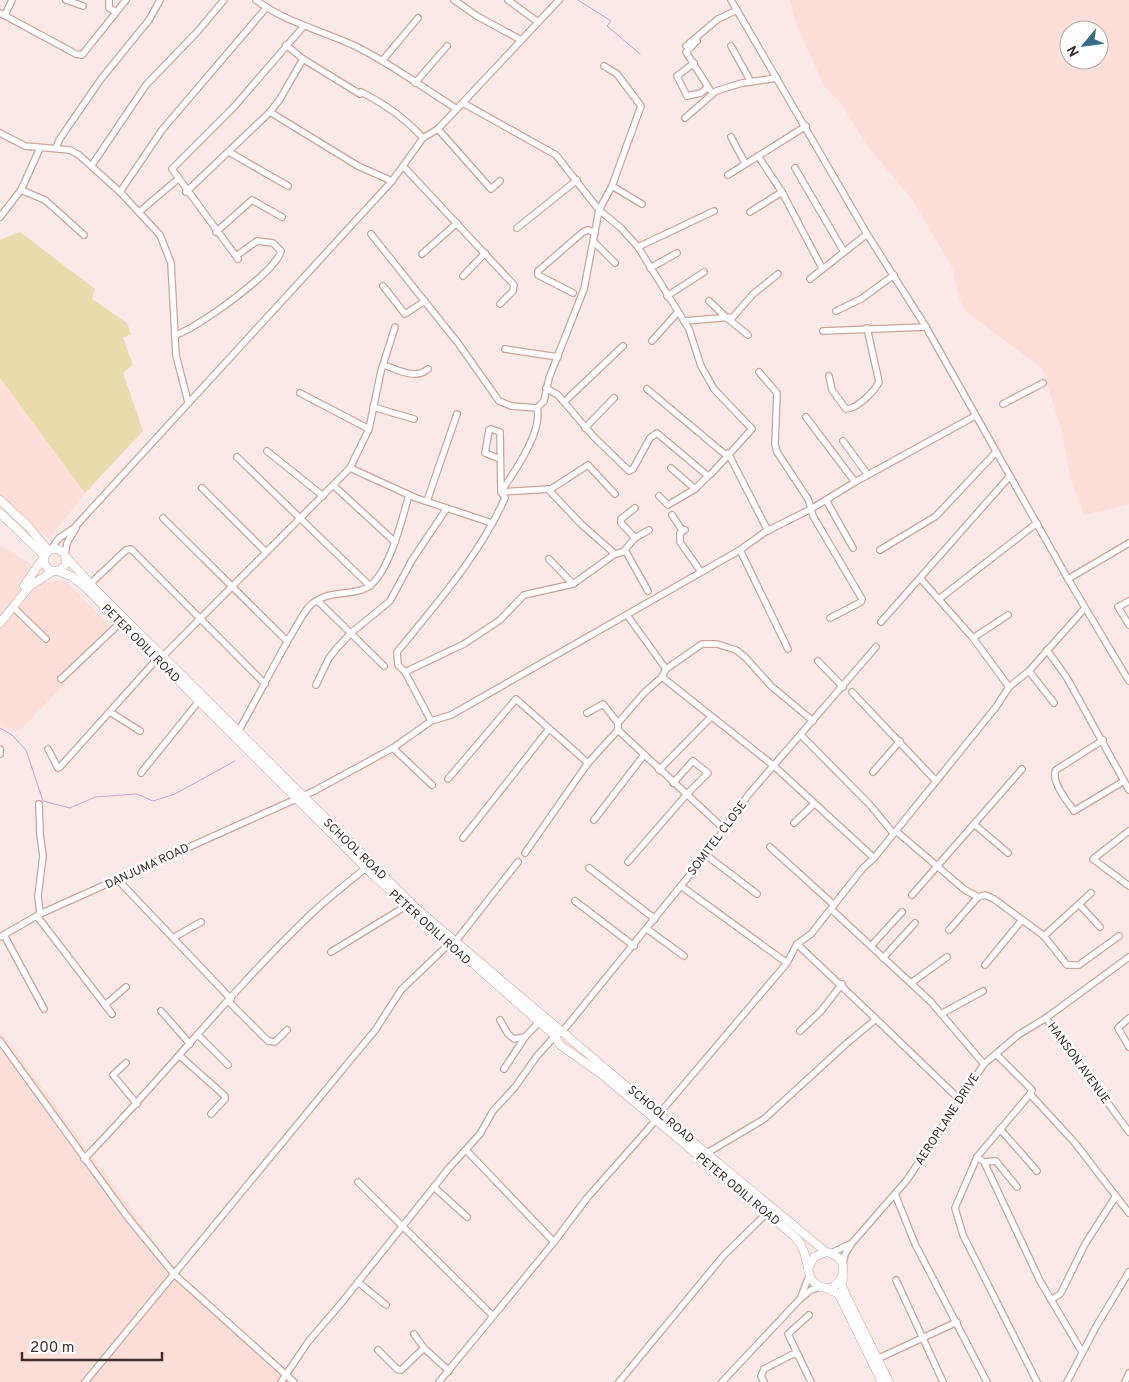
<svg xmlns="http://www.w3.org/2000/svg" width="1129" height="1382" font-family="Overpass,sans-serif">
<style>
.built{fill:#fdded8;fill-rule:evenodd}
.green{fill:#eadbac}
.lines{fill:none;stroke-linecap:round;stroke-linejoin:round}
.stream{stroke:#d0a3ce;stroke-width:1}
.minor-casing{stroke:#cca49c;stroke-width:8}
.major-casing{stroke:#cca49c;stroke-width:9}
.minor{stroke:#fff;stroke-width:5.5}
.major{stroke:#fff;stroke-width:8}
.labels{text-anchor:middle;stroke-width:4.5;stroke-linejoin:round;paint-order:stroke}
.street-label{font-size:12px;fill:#3f2e2b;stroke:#fff}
</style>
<rect width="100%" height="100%" fill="#fae9e6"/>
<g class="built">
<path d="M 790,0 L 1129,0 L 1129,504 L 1084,515 L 1071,480 L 1061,428 L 1042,368 L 966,312 L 959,297 L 952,267 L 912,199 L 870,149 L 839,101 L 824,86 L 796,23 ZM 1069,30 L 1099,30 L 1099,60 L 1069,60 Z"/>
<path d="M 0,378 L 85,493 L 49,539 L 0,497 Z"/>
<path d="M 0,545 L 32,565 L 47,582 L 61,580 L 70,585 L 115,632 L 19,731 L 3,727 L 0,724 Z"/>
<path d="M 0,1030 L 170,1263 L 184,1279 L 298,1382 L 0,1382 Z"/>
</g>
<path class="green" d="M 20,232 L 95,289 L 92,299 L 127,323 L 131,334 L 123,338 L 133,365 L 123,373 L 143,431 L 85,493 L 0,378 L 0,240 Z"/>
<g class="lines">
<g class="stream">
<path d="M 578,0 L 611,21 L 607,26 L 640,54"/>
<path d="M 0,728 L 12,735 L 26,750 L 43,801 L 70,808 L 95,797 L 137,794 L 153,801 L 175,794 L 235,761"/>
</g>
<g class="minor-casing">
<g id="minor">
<path d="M 66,0 L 83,6"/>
<path d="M 109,0 L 109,8 L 116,12"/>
<path d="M 256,0 C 285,22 320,30 353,45 C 389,62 423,88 457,109"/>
<path d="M 454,0 L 477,16 L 521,40"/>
<path d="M 508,0 L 538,22"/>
<path d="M 731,0 L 867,234 L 926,327 L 1068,579 L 1129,681"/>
<path d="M 0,13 L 76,54 L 82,55 L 126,0"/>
<path d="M 5,15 L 12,0"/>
<path d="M 697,41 L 686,52 L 710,90"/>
<path d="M 286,45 L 303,59 L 360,94 L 361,92 C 385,104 405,118 423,138"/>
<path d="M 686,46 L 718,19 L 737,10"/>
<path d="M 731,46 L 751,82"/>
<path d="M 382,61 L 418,18"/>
<path d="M 694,63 L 677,76 L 687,96 L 701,93 L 708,87"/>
<path d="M 415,83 L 447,46"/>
<path d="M 463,103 L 556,155 L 599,210 L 621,228 L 638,247 L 689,329 L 701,366 L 714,389 L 752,429 L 711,474 L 708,476 L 657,433 L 650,438 L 633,469 L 629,471 L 593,436 L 558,395 L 546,388"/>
<path d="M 270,112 L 358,166 L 392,181"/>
<path d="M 685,118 L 716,91 L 742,83 L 777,78"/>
<path d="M 438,129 L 491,189 L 500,181"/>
<path d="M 0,133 L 25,146 L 70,150 L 79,155 L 120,192 L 160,235 L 171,263 L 176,355 L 188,402"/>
<path d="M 731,137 L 745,163"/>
<path d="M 56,148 L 59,140 L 101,79 L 149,20 L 160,0"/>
<path d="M 229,152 L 288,186"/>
<path d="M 758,156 L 782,192 L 822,268"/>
<path d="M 92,165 L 146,85 L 198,31 L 224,0"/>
<path d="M 404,167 L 514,285 L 513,291 L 500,304"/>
<path d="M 795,168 L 844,252"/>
<path d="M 728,175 L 806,126"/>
<path d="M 612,186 L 642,204"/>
<path d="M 21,190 L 45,200 L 84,235"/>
<path d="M 120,192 L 162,130 L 266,8"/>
<path d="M 186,192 L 270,112 L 280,99 L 303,59"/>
<path d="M 139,212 L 178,179"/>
<path d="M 750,212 L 782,192"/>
<path d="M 0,217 L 21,190 L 40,148"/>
<path d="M 517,228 L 577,180"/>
<path d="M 216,232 L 252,200 L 282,217"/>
<path d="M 371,234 L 458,343 L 499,401 L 511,406 L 537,408"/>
<path d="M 594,242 L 615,263"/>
<path d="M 638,247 L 714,211"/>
<path d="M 422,254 L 457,223"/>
<path d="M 238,259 L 172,169 L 233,108 L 303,27"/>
<path d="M 650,268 L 677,253"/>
<path d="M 463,276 L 485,253"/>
<path d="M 810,279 L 867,234"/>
<path d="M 383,286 L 405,314 L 425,301"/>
<path d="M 573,293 L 538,275 L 538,271 L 583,232 L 588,230 L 595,233"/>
<path d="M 667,296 L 704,272"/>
<path d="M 709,301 L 727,318 L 748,335"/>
<path d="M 836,311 L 861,299 L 894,275"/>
<path d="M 684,321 L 733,317 L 753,294 L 778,274"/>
<path d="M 823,331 L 926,327"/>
<path d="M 175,335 C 195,330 277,271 281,251 L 273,243 L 257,241 L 236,256"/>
<path d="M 652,341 L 677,313"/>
<path d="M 505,349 L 558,357"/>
<path d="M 384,365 C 398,370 416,380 428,369"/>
<path d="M 759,372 L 777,393 L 775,444 L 777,452 L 808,499 L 813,516 L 862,599 L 861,602 L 830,618"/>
<path d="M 829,376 L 832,390 L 846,409 C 857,409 874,392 879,382 L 867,328"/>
<path d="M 647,389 L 727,456"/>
<path d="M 300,393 L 369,429"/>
<path d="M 564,402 L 623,346"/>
<path d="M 1003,404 L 1043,383"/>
<path d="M 373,407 L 414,419"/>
<path d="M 537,408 L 544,401 L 549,378 L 584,289 L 599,210 L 612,186 L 641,106 L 617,74 L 604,66"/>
<path d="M 806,417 L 855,482"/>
<path d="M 585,428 L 614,398"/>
<path d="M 843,441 L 868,475"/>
<path d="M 267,451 L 323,496"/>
<path d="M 728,453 L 768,531"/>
<path d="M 237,457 L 370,586"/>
<path d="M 500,459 L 485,453 L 489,430 L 491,429 L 500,432 L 501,492 L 551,489 L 588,465 L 615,494"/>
<path d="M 350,468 L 416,498 L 492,523"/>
<path d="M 671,468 L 695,489"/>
<path d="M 333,485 L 395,542"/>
<path d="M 202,488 L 266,552"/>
<path d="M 548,489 L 581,524 L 615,554"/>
<path d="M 659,496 L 668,505 L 695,489 L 708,476"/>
<path d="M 826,500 L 853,548"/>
<path d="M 427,501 L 457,414"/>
<path d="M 635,508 L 621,519 L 621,523 L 635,538"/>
<path d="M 672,515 L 682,530 L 685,530 L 680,533 L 680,542 L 701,572"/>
<path d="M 163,518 L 287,641"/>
<path d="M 52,548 L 59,538 L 74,528 L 392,181 L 423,138 L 438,129 L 559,0"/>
<path d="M 625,550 L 648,591"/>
<path d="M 740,550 L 788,649"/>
<path d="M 880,550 L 936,516 L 996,452"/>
<path d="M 65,555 L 67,543 L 76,528"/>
<path d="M 549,559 L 573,584"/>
<path d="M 920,578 L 973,638 L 1009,687"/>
<path d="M 1068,579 L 1129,543"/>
<path d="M 90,584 L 126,550 L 131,549 L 265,684"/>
<path d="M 939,599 L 1037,523"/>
<path d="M 318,601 L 384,666"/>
<path d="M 1129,601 L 1118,607 L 1129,625"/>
<path d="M 13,607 L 46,639"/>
<path d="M 627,615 L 666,669"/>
<path d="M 881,622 L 1010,476"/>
<path d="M 973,638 L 1008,615"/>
<path d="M 1047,650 L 1067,678 L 1129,790"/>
<path d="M 161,658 L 350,468 L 369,429 L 381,371 L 395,327"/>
<path d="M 818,661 L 843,687"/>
<path d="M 1029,671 L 1054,703"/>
<path d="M 405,672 L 464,644 L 500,620 L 524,595 L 573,584 L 615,554 L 623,552 L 635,538 L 649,530"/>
<path d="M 662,677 L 774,766 L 874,858"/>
<path d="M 61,679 L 120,623"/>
<path d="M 316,685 L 329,658 L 337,648 L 351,633 L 390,601 L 412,560 L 447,508"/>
<path d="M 852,692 L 936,781"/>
<path d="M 110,712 L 140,731"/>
<path d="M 587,713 L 603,704 L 618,723"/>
<path d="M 431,721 L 405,672 L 398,665 L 397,652 C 437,603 479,556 505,498 L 501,492 C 514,472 543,432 537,408"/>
<path d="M 618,730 L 724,829"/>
<path d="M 238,732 C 258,697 276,660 297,625 C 301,618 306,608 313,603 C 330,590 347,596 364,589 C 388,580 402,519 409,495"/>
<path d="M 801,735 L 870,805 L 893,833"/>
<path d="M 1103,740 L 1056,770 C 1050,781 1068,802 1074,811 L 1124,781"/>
<path d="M 393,748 L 432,785"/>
<path d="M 48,749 L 58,768 L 60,767 L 157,659"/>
<path d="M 0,754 L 0,749"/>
<path d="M 659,770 L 711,717"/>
<path d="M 873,772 L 900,741"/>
<path d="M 141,773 L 199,701"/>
<path d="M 448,779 L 516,699 L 588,763"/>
<path d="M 39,804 L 40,834 L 43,856 L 38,896 L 40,914"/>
<path d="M 594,820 L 644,755"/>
<path d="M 794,823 L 814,804"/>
<path d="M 974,824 L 1008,853"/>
<path d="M 896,831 L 965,890 L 978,897"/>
<path d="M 1129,831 L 1093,859 L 1129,886"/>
<path d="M 463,838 L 549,729"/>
<path d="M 770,847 L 834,905"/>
<path d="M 525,853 L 588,763 L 618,730 L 618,723 L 644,693 L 662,677 L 666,669 L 702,644 L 717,644 L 736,650 L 745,657 L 771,686 L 813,721"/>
<path d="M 706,855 L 757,894"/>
<path d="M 628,862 L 687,794 L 708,773 L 693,761 L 673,783"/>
<path d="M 589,868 L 655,919"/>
<path d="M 118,880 L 231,999"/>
<path d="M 681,886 L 787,963"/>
<path d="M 912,895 L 1022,769"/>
<path d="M 575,901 L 634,946"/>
<path d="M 1079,904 L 1100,927"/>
<path d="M 831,909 L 931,1002 L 984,1064"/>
<path d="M 37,916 L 112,1014"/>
<path d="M 647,929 L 684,956"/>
<path d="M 949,930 L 978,897 L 985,895 L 994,899 L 1044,936 L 1067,965 L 1079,965 L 1119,936"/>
<path d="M 4,935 L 44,1009"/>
<path d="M 1044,936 L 1091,893"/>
<path d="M 0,937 L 40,914 L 314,791 L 393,748 L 431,721 L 451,715 L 740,550 L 765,532 L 811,509 L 855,482 L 975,416"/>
<path d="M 173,938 L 201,922"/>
<path d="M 455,942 L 518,862"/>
<path d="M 871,946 L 902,912"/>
<path d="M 331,952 L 406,906"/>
<path d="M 883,958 L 915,923"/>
<path d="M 985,965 L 1022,920"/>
<path d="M 911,983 L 947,957"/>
<path d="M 229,1002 L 268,1041 L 275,1042 L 287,1030"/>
<path d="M 105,1005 L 126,987"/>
<path d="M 161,1011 L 190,1044"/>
<path d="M 941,1014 L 983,991"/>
<path d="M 1046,1018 L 1129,1132"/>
<path d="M 1129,1018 L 1118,1028 L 1129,1047"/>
<path d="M 876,1019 L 959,1099"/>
<path d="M 500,1020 L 508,1034 L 514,1039 L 525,1037 L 539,1022"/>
<path d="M 800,1031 L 821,1011 L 842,984"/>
<path d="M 198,1035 L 228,1065"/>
<path d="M 0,1041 L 126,1215 L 174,1274 L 294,1382"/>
<path d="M 996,1054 L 1032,1090 L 1030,1094 L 1075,1143 L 1129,1213"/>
<path d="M 180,1056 L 225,1096 L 225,1099 L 211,1114"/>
<path d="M 126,1063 L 113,1075 L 137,1104"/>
<path d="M 504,1069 L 525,1037"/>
<path d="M 1030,1094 L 977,1157 L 955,1208 L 963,1235 L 1037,1382"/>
<path d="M 1000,1129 L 1037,1171"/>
<path d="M 466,1150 L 554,1242"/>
<path d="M 707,1153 L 764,1119 L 846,1044 L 876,1019 L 797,944"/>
<path d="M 977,1157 L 984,1162 L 1040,1281 L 1082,1352"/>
<path d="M 84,1159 C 161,1080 229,993 308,917 C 326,899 346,884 366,868"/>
<path d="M 984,1162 L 996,1161 L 1017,1187"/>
<path d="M 358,1182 L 493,1316"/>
<path d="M 434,1187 L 467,1217"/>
<path d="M 895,1194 L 915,1244 L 987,1382"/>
<path d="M 831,1253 L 850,1244"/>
<path d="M 843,1265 L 845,1254 L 852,1243 L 907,1180 L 984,1064 L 1018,1035 L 1046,1018 L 1129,957"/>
<path d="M 896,1280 L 943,1382"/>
<path d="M 358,1282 L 386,1305"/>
<path d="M 801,1297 L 809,1276"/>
<path d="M 1051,1300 L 1060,1294 L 1063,1289 L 1085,1244 L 1116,1196"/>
<path d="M 809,1315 L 788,1334 L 811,1382"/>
<path d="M 414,1334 L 424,1348 L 449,1371"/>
<path d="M 378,1350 L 397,1369 L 401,1370 L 424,1348"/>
<path d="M 877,1359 L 957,1322"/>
<path d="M 85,1382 L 376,1029 L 401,990 L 449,944"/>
<path d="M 281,1382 L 308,1342 L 343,1301 L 449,1168 L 480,1134 L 493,1111 L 515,1087 L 537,1056 L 555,1036 L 562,1032 L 706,855 L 749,794 L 876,647"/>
<path d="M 439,1382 L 554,1242 L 587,1198 L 656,1120 L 659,1114 L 787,963 L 797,944 L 811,934 L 863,868 L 874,858 L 996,707 L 1009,687 L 1029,671 L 1085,608"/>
<path d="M 619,1382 L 724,1255 L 767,1213"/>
<path d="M 722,1382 L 799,1300 L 811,1290 L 820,1287"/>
<path d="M 764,1382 L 761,1376 L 764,1369 L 793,1354 L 797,1355"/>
<path d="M 1067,1382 L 1097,1325 L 1129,1272"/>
<path d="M 1125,1382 L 1129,1373"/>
</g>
</g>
<g class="major-casing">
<g id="major">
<path d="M 0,500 L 28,526 L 48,550"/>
<path d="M 0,513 L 44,555"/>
<circle cx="55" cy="560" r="11"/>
<path d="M 66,557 L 94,588 L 416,908 L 659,1114 L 826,1252"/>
<path d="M 58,571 L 71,576 L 83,585 L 375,877 L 555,1036 L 560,1045 L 600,1073 L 794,1236 C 811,1252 804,1276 816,1284 C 838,1301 859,1258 826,1252 L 814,1257 L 808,1269"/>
<path d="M 24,586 L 44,557"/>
<path d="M 0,623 L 30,586 L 53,571"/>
<path d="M 843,1277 L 842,1286 L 846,1295 L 889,1382"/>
<path d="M 826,1288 L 837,1293 L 841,1299 L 882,1382"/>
</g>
</g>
<use href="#minor" class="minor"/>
<use href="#major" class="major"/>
</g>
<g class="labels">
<g class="street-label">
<text transform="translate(141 643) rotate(45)" y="4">PETER ODILI ROAD</text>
<text transform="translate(717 838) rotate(-53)" y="4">SOMITEL CLOSE</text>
<text transform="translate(355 849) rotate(44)" y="4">SCHOOL ROAD</text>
<text transform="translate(147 866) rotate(-25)" y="4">DANJUMA ROAD</text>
<text transform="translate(430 927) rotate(42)" y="4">PETER ODILI ROAD</text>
<text transform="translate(1079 1063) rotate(54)" y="4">HANSON AVENUE</text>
<text transform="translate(661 1114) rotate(40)" y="4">SCHOOL ROAD</text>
<text transform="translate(947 1119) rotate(-57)" y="4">AEROPLANE DRIVE</text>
<text transform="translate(738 1189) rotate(40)" y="4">PETER ODILI ROAD</text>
</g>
</g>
<g transform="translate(1084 45) rotate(241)"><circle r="24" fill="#ffffff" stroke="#b2abaa"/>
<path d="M0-4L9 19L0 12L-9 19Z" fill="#356b87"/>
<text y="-8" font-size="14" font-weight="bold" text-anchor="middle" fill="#3f2e2b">N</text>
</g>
<path d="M22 1352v8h140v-8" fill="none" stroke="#3f2e2b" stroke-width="2.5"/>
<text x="30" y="1352" font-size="15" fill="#3f2e2b" stroke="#ffffff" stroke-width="4" paint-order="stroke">200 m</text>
</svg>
